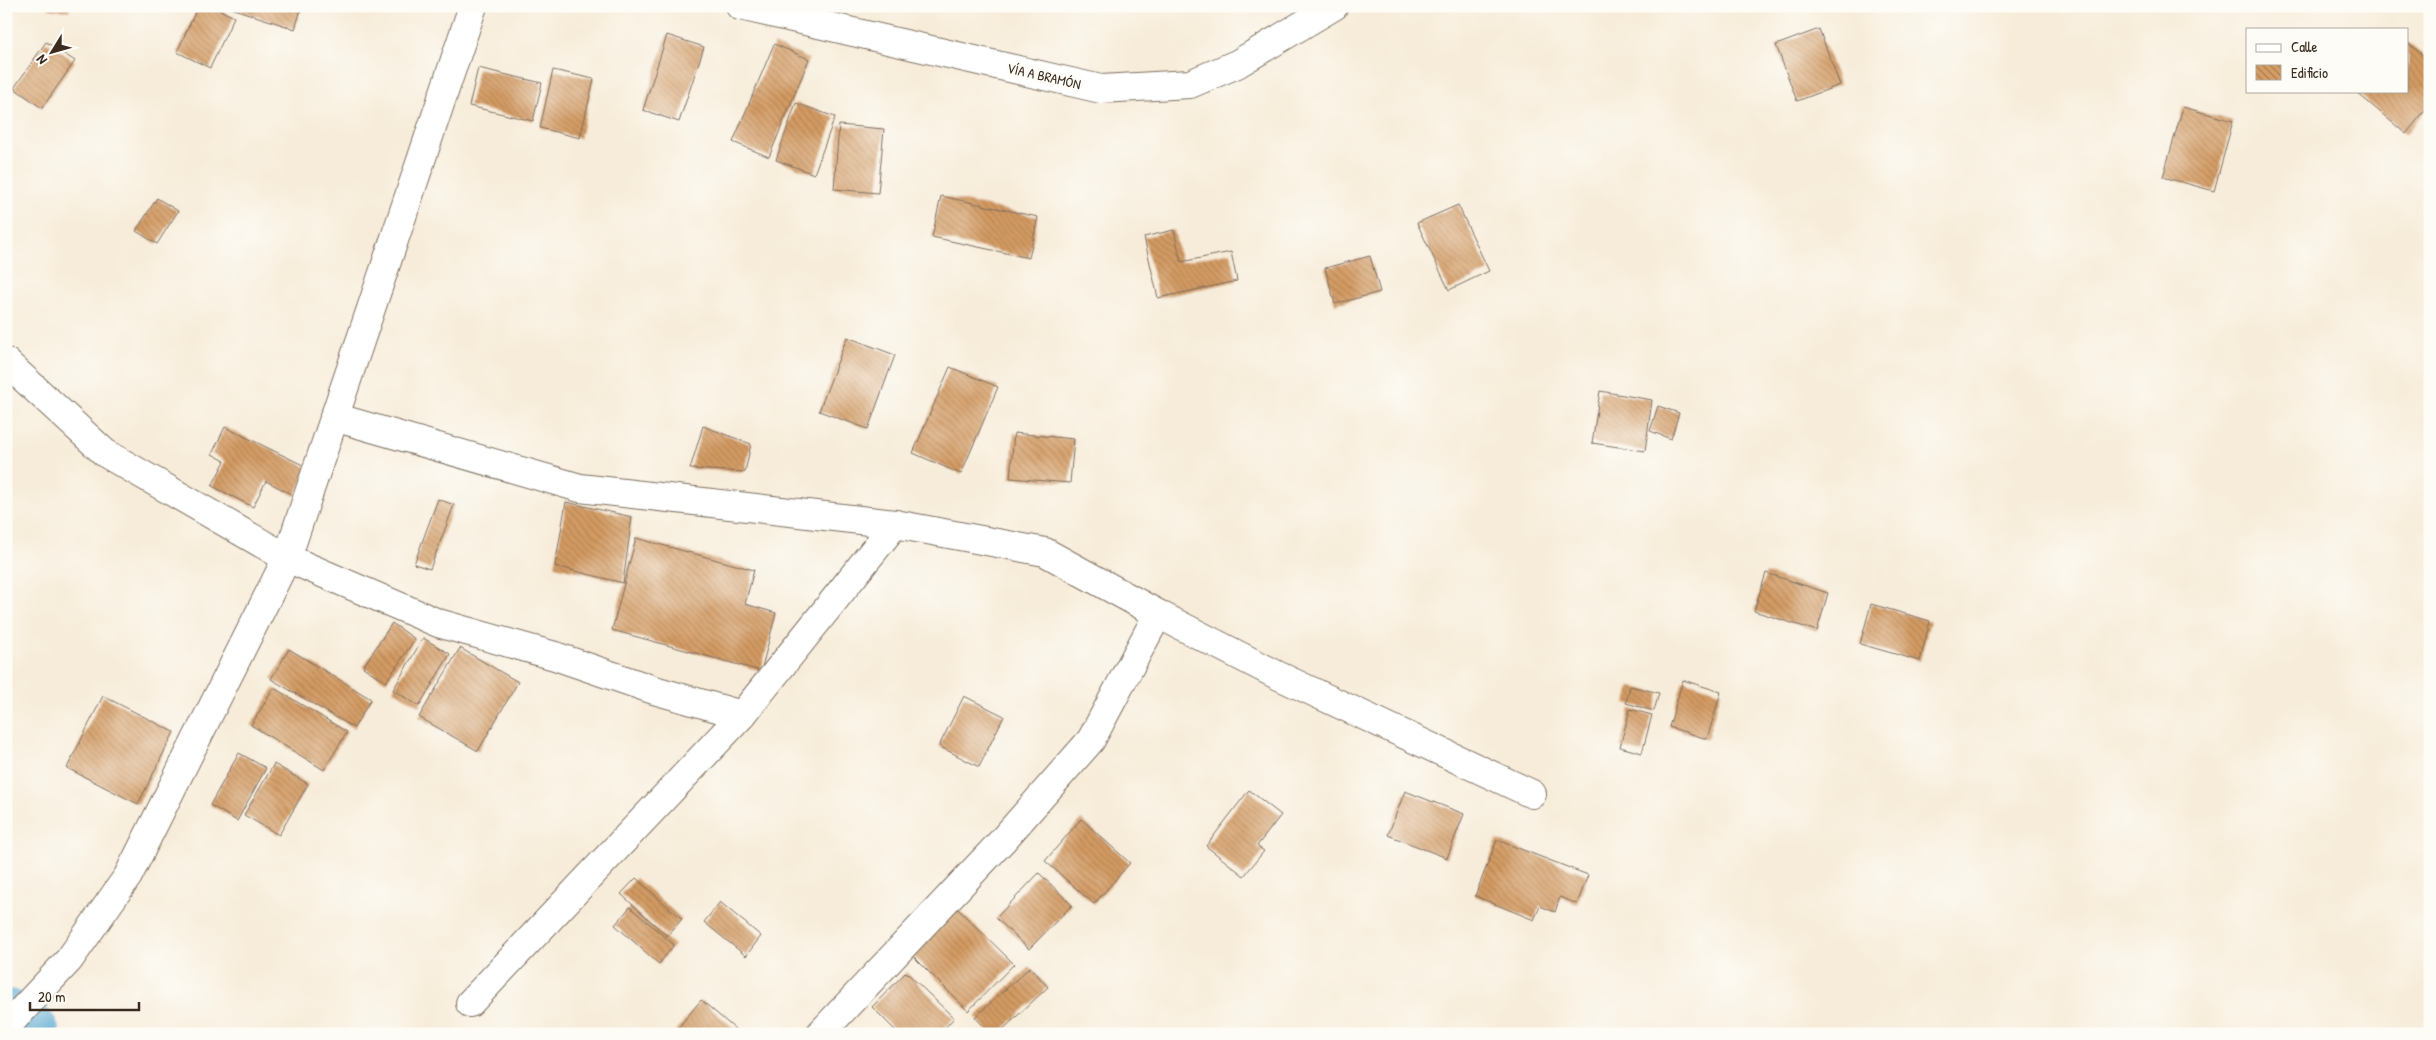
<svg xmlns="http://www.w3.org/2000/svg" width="2436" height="1040" font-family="'Patrick Hand',sans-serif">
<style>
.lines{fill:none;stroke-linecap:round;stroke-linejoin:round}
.river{stroke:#54a5cf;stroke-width:65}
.building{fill:url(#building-back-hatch)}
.street-casing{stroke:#7d6e5f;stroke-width:30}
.secondary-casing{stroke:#7d6e5f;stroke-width:30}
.street{stroke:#fff;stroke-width:28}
.secondary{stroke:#fff;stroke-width:28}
.labels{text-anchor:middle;stroke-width:5;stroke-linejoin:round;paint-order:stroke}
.street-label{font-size:14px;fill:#3b2a1e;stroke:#fdfcf7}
</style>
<defs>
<pattern id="building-back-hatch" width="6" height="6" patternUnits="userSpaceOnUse" patternTransform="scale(1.25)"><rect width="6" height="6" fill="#d49b63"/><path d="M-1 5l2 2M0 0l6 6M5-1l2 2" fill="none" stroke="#ad7f51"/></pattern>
</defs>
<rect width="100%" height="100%" fill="#fdfcf7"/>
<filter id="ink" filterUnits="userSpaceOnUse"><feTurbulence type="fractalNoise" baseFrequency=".02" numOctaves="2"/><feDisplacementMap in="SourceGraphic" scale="10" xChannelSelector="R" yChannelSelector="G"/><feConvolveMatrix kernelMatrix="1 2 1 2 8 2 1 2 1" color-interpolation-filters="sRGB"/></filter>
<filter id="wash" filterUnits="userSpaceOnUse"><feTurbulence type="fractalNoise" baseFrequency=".0096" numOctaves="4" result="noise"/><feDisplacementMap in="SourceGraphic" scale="20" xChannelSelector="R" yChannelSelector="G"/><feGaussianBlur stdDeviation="1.12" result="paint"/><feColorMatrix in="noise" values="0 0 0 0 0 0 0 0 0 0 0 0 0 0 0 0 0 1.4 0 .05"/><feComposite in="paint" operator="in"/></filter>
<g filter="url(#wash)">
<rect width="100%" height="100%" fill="#f7ecd9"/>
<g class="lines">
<path class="river" d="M 6,1021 L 27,1034"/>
</g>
<g id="blocks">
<g class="building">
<path d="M 48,6 L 70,6 L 69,11 L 48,9 Z"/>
<path d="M 198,6 L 212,6 L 234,17 L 210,68 L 177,52 Z"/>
<path d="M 232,6 L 302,6 L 295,29 L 231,8 Z"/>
<path d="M 1819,29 L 1840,85 L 1797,101 L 1776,45 Z"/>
<path d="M 667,35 L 704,47 L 679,122 L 643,110 Z"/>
<path d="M 46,42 L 75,61 L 42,108 L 14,88 Z"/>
<path d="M 2407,42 L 2430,61 L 2430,104 L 2406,134 L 2355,91 L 2407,91 Z"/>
<path d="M 774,44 L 809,59 L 769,157 L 733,142 Z"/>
<path d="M 478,68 L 542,83 L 533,121 L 469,106 Z"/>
<path d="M 553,70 L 594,79 L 580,138 L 540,128 Z"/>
<path d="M 796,103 L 835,117 L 814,174 L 776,160 Z"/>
<path d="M 2183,107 L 2233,121 L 2214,191 L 2163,177 Z"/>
<path d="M 839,125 L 884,129 L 878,193 L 834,189 Z"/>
<path d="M 941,196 L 1038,217 L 1029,258 L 932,237 Z"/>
<path d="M 157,198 L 178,211 L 157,244 L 136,231 Z"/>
<path d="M 1458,205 L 1489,271 L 1449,290 L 1417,223 Z"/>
<path d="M 1174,230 L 1181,262 L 1231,252 L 1237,281 L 1158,298 L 1144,237 Z"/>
<path d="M 1370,256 L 1380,292 L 1335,304 L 1325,268 Z"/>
<path d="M 847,337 L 895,355 L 868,429 L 819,411 Z"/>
<path d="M 950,367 L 998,387 L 961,474 L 913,453 Z"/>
<path d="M 1600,391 L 1652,400 L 1645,451 L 1592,443 Z"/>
<path d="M 1658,406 L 1679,413 L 1671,439 L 1650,431 Z"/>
<path d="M 703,426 L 751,444 L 745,472 L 690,469 Z"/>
<path d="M 225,427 L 309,468 L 295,496 L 266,481 L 253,507 L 212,486 L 225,461 L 212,454 Z"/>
<path d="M 1014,433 L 1074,439 L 1070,483 L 1010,478 Z"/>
<path d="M 438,499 L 454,505 L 430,569 L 414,564 Z"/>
<path d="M 566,502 L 632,517 L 623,583 L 555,566 Z"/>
<path d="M 636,538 L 754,570 L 745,604 L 776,613 L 761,671 L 612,630 Z"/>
<path d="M 1766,573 L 1828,593 L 1817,631 L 1754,611 Z"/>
<path d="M 1871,604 L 1930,621 L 1920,661 L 1860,644 Z"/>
<path d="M 392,623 L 415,639 L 386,682 L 363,667 Z"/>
<path d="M 423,638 L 450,654 L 419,706 L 393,690 Z"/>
<path d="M 460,648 L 518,682 L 478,751 L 419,717 Z"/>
<path d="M 289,649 L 371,699 L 354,728 L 271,679 Z"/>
<path d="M 1683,680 L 1721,692 L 1707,739 L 1669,727 Z"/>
<path d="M 1630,686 L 1659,693 L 1654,711 L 1626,703 Z"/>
<path d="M 274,688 L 347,732 L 324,770 L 251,725 Z"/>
<path d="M 103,696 L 174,732 L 138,804 L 67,768 Z"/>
<path d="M 964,696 L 1004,716 L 979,767 L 939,746 Z"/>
<path d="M 1630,709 L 1652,715 L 1642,753 L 1620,747 Z"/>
<path d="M 239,753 L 266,768 L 237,821 L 210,805 Z"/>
<path d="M 274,764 L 308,784 L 279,835 L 244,815 Z"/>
<path d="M 1249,790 L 1281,815 L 1257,846 L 1264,851 L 1244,876 L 1206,846 Z"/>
<path d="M 1405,791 L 1464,814 L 1447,858 L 1388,835 Z"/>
<path d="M 1081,819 L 1130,863 L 1094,904 L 1045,861 Z"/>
<path d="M 1497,840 L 1588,875 L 1577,904 L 1560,897 L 1555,912 L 1540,906 L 1534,920 L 1475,896 Z"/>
<path d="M 1039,873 L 1072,905 L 1029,949 L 996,918 Z"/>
<path d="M 636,878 L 682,919 L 667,936 L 621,894 Z"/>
<path d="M 720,902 L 761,936 L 746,956 L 704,922 Z"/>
<path d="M 953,904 L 1014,964 L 968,1011 L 907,950 Z"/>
<path d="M 630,907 L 674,945 L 659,964 L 615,925 Z"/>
<path d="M 1030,967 L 1048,987 L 998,1034 L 991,1034 L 975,1017 Z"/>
<path d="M 906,972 L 954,1018 L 939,1034 L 899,1034 L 872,1007 Z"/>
<path d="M 701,1000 L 741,1034 L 673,1034 Z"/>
</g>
</g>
</g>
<g filter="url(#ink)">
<use href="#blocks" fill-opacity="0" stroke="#7d6e5f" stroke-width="1"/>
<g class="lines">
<g class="street-casing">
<g id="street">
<path d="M 6,362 L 105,453 L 287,558 L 438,623 L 555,656 L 654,690 L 742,715"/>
<path d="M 334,417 L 580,488 L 895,524 L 1045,552 L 1158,614 L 1277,675 L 1532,794"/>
<path d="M 470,1003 L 742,715 L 895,524"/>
<path d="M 820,1034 L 1002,841 L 1091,740 L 1158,614"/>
</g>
</g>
<g class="secondary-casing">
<g id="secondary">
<path d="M 740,6 L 1101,89 L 1190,84 L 1237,64 L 1334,6"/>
<path d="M 6,1027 L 69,960 L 128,876 L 287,558 L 473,6"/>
</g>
</g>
<use href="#street" class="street"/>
<use href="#secondary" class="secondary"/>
</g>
</g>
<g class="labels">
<g class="street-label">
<text transform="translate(1044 76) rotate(13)" y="5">VÍA A BRAMÓN</text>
</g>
</g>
<rect width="2436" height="1040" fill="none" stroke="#fdfcf7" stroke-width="25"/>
<rect x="2246" y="28" width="162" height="65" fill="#fdfcf7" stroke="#afa8a0"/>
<rect x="2256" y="44" width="25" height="8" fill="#ffffff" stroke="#afa8a0"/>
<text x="2291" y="52" font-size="15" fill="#3b2a1e">Calle</text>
<rect x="2256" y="65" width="25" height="15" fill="url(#building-back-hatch)" stroke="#afa8a0"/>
<text x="2291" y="78" font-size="15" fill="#3b2a1e">Edificio</text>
<g transform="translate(52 52) rotate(233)" stroke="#fdfcf7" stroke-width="4" paint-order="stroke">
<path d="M0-4L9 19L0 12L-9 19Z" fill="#3b2a1e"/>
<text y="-8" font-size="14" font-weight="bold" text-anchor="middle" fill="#3b2a1e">N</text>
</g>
<path d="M30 1002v8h109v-8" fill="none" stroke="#3b2a1e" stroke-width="2.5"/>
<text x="38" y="1002" font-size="15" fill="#3b2a1e" stroke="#fdfcf7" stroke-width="4" paint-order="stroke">20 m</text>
</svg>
